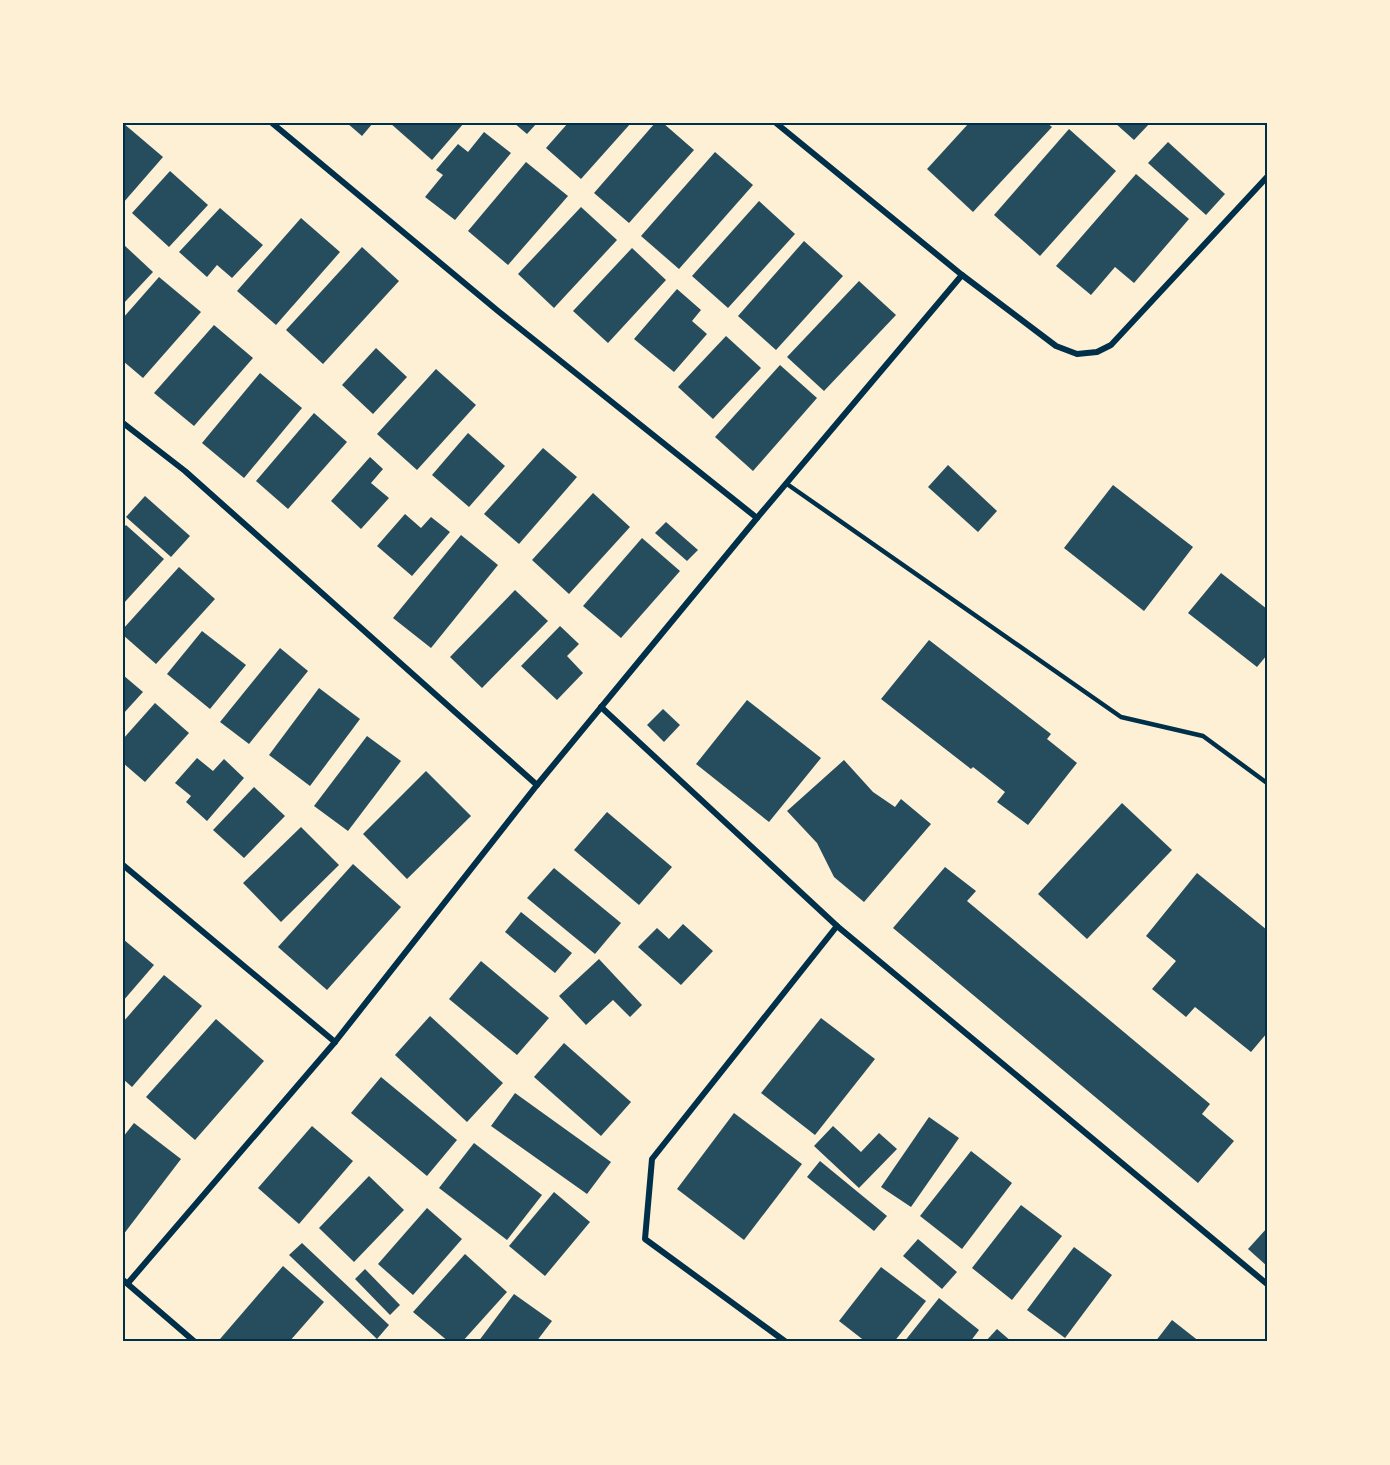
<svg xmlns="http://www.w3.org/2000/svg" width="1390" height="1465" font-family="Roboto,sans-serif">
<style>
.building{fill:#264d5e}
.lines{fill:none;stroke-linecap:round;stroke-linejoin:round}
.service{stroke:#003049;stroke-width:4.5}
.minor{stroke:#003049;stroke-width:6}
.neatline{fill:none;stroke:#003049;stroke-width:2}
</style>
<rect width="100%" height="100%" fill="#fdf0d5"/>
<g class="building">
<path d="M 123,123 L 163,157 L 123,203 Z"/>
<path d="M 347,123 L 373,123 L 362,136 Z"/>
<path d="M 390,123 L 464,123 L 432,160 Z"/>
<path d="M 514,123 L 537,123 L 527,134 Z"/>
<path d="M 568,123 L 631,123 L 581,179 L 546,148 Z"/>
<path d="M 655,123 L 663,123 L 694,150 L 629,223 L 594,193 Z"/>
<path d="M 969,123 L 1047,123 L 1052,127 L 973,212 L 927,169 Z"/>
<path d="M 1115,123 L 1150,123 L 1134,140 Z"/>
<path d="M 1069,129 L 1116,171 L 1040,256 L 994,215 Z"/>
<path d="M 484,132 L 511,153 L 455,220 L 425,197 L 443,175 L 436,170 L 458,144 L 468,152 Z"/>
<path d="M 1168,142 L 1225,194 L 1206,215 L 1148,163 Z"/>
<path d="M 715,152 L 753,185 L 679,269 L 641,236 Z"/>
<path d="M 526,162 L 568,196 L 508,265 L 468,231 Z"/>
<path d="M 170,171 L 208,205 L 169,247 L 132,213 Z"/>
<path d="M 1136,174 L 1189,219 L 1134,283 L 1115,267 L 1091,295 L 1056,266 Z"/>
<path d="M 759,201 L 795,234 L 728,308 L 692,276 Z"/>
<path d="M 581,207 L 617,240 L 554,308 L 518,274 Z"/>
<path d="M 220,208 L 263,245 L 232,278 L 217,265 L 207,277 L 179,252 Z"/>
<path d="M 301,218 L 340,252 L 276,325 L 237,291 Z"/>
<path d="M 804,241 L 843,276 L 776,350 L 738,316 Z"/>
<path d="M 123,244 L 153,272 L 123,304 Z"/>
<path d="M 362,247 L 399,281 L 323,364 L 286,330 Z"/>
<path d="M 632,248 L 666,280 L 608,343 L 573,311 Z"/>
<path d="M 159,277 L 201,312 L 143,378 L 123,361 L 123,318 Z"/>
<path d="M 859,281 L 896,315 L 824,391 L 787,357 Z"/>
<path d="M 677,289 L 701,310 L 692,321 L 707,334 L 674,372 L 634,339 Z"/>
<path d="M 214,325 L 253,358 L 194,426 L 154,393 Z"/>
<path d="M 726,336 L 761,368 L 713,419 L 678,387 Z"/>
<path d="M 376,348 L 407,377 L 373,414 L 342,385 Z"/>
<path d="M 780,365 L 817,398 L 753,471 L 715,437 Z"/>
<path d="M 436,369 L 476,405 L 417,470 L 377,434 Z"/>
<path d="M 260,373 L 302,408 L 244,478 L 202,443 Z"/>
<path d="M 314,413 L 347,442 L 288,509 L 256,481 Z"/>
<path d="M 468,433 L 505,466 L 469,507 L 432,475 Z"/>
<path d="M 543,448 L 577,477 L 519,544 L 484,514 Z"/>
<path d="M 370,457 L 383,469 L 371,483 L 389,498 L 361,529 L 331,501 Z"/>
<path d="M 948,465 L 997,511 L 978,532 L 928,487 Z"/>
<path d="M 1113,485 L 1193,547 L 1144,611 L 1064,548 Z"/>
<path d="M 593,493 L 630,527 L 569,594 L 532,560 Z"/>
<path d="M 145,496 L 190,536 L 171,557 L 126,517 Z"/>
<path d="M 405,514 L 421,528 L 431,517 L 450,532 L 412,576 L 377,546 Z"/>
<path d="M 666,522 L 698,550 L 687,561 L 655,533 Z"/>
<path d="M 126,525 L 164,559 L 123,604 L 123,528 Z"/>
<path d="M 461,535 L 498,565 L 431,648 L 393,618 Z"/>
<path d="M 642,538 L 680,571 L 621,638 L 583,606 Z"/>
<path d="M 179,567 L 215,599 L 156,664 L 123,635 L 123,629 Z"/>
<path d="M 1221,573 L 1267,609 L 1267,655 L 1257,667 L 1188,613 Z"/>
<path d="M 515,590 L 548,621 L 482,688 L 450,657 Z"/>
<path d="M 560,626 L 579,644 L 567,656 L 583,673 L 557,700 L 521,666 Z"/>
<path d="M 202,631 L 246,665 L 210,709 L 167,674 Z"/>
<path d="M 929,640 L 1051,734 L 1047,739 L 1077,763 L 1028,825 L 997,802 L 1005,792 L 973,767 L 971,769 L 881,699 Z"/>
<path d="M 280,648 L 308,671 L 249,744 L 220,722 Z"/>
<path d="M 123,675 L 143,692 L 123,714 Z"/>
<path d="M 319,688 L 360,719 L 310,786 L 269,755 Z"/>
<path d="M 747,700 L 821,758 L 769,822 L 696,764 Z"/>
<path d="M 155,703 L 189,733 L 145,782 L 123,763 L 123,739 Z"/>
<path d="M 663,709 L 680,725 L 664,742 L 647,725 Z"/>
<path d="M 367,736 L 401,761 L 348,831 L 314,806 Z"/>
<path d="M 197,758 L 213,771 L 224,759 L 244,778 L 207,821 L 186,802 L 191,796 L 175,783 Z"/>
<path d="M 844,760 L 873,792 L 895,807 L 901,799 L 931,824 L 864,902 L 834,877 L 817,843 L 787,811 Z"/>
<path d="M 426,771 L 471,816 L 407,879 L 363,834 Z"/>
<path d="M 254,787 L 285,816 L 244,858 L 213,830 Z"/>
<path d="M 1122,803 L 1172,850 L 1087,939 L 1038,894 Z"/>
<path d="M 607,812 L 672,867 L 639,905 L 574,850 Z"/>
<path d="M 301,827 L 339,865 L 281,922 L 243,883 Z"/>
<path d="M 353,864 L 401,907 L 327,990 L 278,947 Z"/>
<path d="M 945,867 L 976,891 L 967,901 L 1210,1104 L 1202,1114 L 1234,1141 L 1198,1183 L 893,928 Z"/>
<path d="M 554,868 L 621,923 L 595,954 L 527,898 Z"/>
<path d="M 1197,873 L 1267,930 L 1267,1033 L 1251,1052 L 1195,1007 L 1186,1017 L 1152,989 L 1176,961 L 1146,936 Z"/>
<path d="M 521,912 L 572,953 L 555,973 L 505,932 Z"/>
<path d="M 683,924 L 713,951 L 681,985 L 638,947 L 657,928 L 669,939 Z"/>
<path d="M 123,939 L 154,965 L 123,1001 Z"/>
<path d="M 599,959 L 642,1005 L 630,1017 L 613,1000 L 586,1025 L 559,996 Z"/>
<path d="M 481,961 L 549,1018 L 517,1055 L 449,999 Z"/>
<path d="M 164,975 L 202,1006 L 132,1087 L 123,1079 L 123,1022 Z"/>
<path d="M 430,1016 L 503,1083 L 467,1122 L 395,1055 Z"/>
<path d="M 821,1018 L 875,1059 L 815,1135 L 761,1093 Z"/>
<path d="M 216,1019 L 264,1061 L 195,1140 L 146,1097 Z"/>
<path d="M 564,1043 L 631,1102 L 601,1136 L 534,1077 Z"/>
<path d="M 381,1077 L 457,1140 L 427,1176 L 351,1113 Z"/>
<path d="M 515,1093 L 611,1162 L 587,1194 L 491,1126 Z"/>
<path d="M 734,1113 L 802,1164 L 744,1240 L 677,1189 Z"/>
<path d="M 929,1117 L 959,1138 L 911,1207 L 881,1187 Z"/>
<path d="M 134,1123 L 181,1159 L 123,1235 L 123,1137 Z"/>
<path d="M 312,1126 L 353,1161 L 299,1224 L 258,1188 Z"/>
<path d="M 833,1126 L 861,1152 L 879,1133 L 897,1149 L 859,1188 L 814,1146 Z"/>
<path d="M 474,1143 L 542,1195 L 507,1240 L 439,1188 Z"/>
<path d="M 971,1151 L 1012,1183 L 962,1249 L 920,1216 Z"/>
<path d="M 820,1161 L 887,1216 L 874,1231 L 807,1177 Z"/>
<path d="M 369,1176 L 404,1210 L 354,1262 L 319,1228 Z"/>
<path d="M 554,1192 L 590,1222 L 545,1276 L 509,1246 Z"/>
<path d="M 1021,1205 L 1062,1236 L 1012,1300 L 972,1268 Z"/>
<path d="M 427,1208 L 462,1239 L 413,1295 L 378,1264 Z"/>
<path d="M 1267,1228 L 1267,1266 L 1248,1249 Z"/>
<path d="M 918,1239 L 957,1272 L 942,1289 L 903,1256 Z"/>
<path d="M 302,1243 L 389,1325 L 377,1339 L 289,1255 Z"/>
<path d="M 1074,1247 L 1112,1275 L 1065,1338 L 1027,1310 Z"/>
<path d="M 465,1254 L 507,1292 L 462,1342 L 449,1342 L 413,1312 Z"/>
<path d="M 283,1266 L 324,1302 L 289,1342 L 224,1342 L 220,1339 Z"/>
<path d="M 881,1267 L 926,1301 L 894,1342 L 866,1342 L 839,1321 Z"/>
<path d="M 365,1269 L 400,1305 L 390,1315 L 355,1279 Z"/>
<path d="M 514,1294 L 552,1321 L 536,1342 L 478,1342 Z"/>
<path d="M 939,1298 L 979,1330 L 970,1342 L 904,1342 Z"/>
<path d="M 1172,1320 L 1200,1342 L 1155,1342 Z"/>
<path d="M 997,1329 L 1012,1342 L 985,1342 Z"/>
</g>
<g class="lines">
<path class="service" d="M 787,484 L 1121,717 L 1203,736 L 1267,783"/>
<g class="minor">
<path d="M 272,123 L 498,311 L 757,518"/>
<path d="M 776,123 L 962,275 L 1056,346 L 1077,354 L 1097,352 L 1111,345 L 1267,177"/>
<path d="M 123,423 L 185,471 L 537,785"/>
<path d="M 601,707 L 837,926 L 1267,1284"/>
<path d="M 123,865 L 335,1042"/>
<path d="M 123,1280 L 195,1342"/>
<path d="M 128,1283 L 335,1042 L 537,785 L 757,518 L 962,275"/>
<path d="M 786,1342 L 645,1239 L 652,1159 L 837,926"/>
</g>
</g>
<rect width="1390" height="1465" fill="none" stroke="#fdf0d5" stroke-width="249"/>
<rect x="124" y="124" width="1142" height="1216" class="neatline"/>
</svg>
